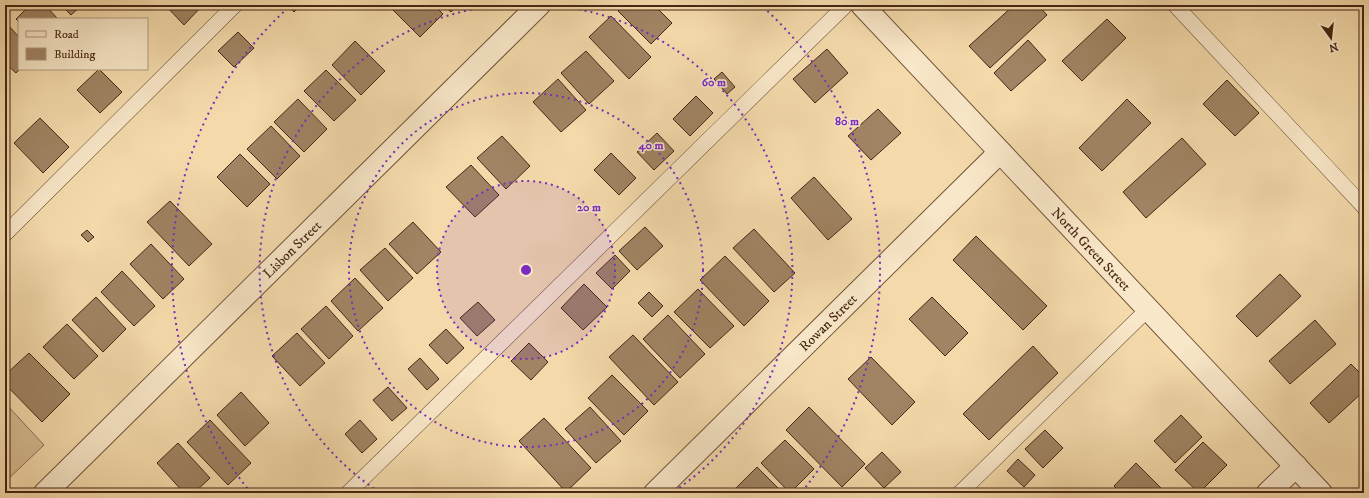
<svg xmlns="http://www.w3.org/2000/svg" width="1369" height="498" font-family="'IM FELL DW Pica',serif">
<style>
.green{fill:#d6bb91;stroke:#8e7052}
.building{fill:#a08463;stroke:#462614}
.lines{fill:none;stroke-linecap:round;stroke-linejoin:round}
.service-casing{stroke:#72533a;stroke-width:16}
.minor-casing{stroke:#72533a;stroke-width:24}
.service{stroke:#f8e7c8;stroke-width:15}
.minor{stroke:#f8e7c8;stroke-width:22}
.ring{fill:none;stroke:#7b2cbf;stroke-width:2;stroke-dasharray:2 4}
.labels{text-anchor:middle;stroke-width:3;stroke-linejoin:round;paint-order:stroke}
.street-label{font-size:14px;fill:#462614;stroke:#f8e7c8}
.centre{fill:#7b2cbf;stroke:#f8e7c8;stroke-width:2}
.ring-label{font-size:12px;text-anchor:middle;font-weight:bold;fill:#7b2cbf;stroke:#f8e7c8;stroke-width:3;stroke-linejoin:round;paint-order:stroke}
</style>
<rect width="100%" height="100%" fill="#f4daab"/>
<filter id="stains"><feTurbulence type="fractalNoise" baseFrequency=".005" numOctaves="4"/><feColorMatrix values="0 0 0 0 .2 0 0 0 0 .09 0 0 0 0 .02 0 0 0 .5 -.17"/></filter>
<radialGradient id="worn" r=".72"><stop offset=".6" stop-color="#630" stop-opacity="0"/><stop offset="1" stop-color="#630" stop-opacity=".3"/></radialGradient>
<path class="green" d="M 5,403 L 44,445 L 5,482 Z"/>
<g class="building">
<path d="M 30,5 L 45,5 L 58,19 L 19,19 L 19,22 L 16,19 Z"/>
<path d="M 61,5 L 82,5 L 71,15 Z"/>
<path d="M 165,5 L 201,5 L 202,6 L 184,25 Z"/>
<path d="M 288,5 L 301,5 L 294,12 Z"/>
<path d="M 388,5 L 434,5 L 443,14 L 420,37 Z"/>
<path d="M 443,5 L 458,5 L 451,12 Z"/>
<path d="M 624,5 L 654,5 L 672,23 L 651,44 L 618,11 Z"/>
<path d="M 1014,5 L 1038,5 L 1047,15 L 990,68 L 969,46 Z"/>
<path d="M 611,16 L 651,57 L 629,79 L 589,37 Z"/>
<path d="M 1107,19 L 1126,38 L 1082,81 L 1062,61 Z"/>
<path d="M 8,25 L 19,37 L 19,69 L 20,69 L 16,73 L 5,63 L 5,28 Z"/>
<path d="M 238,32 L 254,48 L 234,67 L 218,51 Z"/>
<path d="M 1028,40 L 1046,60 L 1011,91 L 994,73 Z"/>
<path d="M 355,41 L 385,71 L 361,95 L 332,65 Z"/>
<path d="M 827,49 L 848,73 L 815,103 L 793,79 Z"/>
<path d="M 586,51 L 614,81 L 589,104 L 561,73 Z"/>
<path d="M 99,69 L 122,92 L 100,113 L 77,90 Z"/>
<path d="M 326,70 L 356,100 L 334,121 L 304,91 Z"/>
<path d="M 722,72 L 735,87 L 727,94 L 714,79 Z"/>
<path d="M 558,79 L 586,110 L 561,132 L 533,102 Z"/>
<path d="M 1227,80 L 1259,113 L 1235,136 L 1203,104 Z"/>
<path d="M 696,96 L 713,113 L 690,136 L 673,119 Z"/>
<path d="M 298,99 L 327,129 L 304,152 L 274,122 Z"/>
<path d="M 1127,99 L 1151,123 L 1102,171 L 1079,148 Z"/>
<path d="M 878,109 L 901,133 L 871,160 L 848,136 Z"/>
<path d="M 40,118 L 69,147 L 43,173 L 14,143 Z"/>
<path d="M 271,126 L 300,156 L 277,179 L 247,149 Z"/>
<path d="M 657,133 L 674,151 L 654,170 L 637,152 Z"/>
<path d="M 502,136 L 530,166 L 506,189 L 477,158 Z"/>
<path d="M 1182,138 L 1206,164 L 1146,218 L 1123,192 Z"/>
<path d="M 611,153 L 636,178 L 619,195 L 594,170 Z"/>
<path d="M 240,154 L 270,184 L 247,207 L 217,177 Z"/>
<path d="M 471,165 L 499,195 L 475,217 L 446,187 Z"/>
<path d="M 814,177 L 852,219 L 828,240 L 791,198 Z"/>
<path d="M 170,201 L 212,244 L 189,266 L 147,222 Z"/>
<path d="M 413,222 L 441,252 L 417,274 L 389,244 Z"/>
<path d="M 645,227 L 663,246 L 637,270 L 619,251 Z"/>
<path d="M 754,229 L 795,273 L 774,292 L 733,248 Z"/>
<path d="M 87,230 L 94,237 L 88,242 L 81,235 Z"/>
<path d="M 976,236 L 1047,306 L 1023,330 L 953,260 Z"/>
<path d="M 151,244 L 184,279 L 163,299 L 130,264 Z"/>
<path d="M 385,248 L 413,278 L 388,301 L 360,270 Z"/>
<path d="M 615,255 L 630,271 L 612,289 L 596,273 Z"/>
<path d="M 725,256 L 769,301 L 744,326 L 700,280 Z"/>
<path d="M 122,271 L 155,306 L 134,326 L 101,292 Z"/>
<path d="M 1280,274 L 1301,296 L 1257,337 L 1236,316 Z"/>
<path d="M 355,278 L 383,308 L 358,331 L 331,301 Z"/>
<path d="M 584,284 L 607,307 L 583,330 L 561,308 Z"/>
<path d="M 698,289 L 734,326 L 710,348 L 674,312 Z"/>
<path d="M 649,292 L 663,306 L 652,317 L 638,303 Z"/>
<path d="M 96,297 L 126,329 L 103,352 L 72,320 Z"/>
<path d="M 932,297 L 968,333 L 945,356 L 909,319 Z"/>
<path d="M 478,302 L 495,320 L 477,336 L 460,318 Z"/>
<path d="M 326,306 L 353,336 L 329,359 L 301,329 Z"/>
<path d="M 668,315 L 705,354 L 680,378 L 643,339 Z"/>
<path d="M 1315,320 L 1336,344 L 1290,384 L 1269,361 Z"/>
<path d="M 67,324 L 98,356 L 74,379 L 43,347 Z"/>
<path d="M 446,329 L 464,348 L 447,364 L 429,345 Z"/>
<path d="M 297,333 L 325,363 L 300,386 L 272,356 Z"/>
<path d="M 633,335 L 678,382 L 654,405 L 609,357 Z"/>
<path d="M 529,343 L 548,362 L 531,380 L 511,361 Z"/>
<path d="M 1033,346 L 1058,373 L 989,440 L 963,414 Z"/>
<path d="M 29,353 L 70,394 L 42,422 L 5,384 L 5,375 Z"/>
<path d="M 871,357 L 915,402 L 892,425 L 848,379 Z"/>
<path d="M 420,358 L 439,379 L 427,390 L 408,369 Z"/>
<path d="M 1351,364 L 1364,377 L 1364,391 L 1329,423 L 1310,403 Z"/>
<path d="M 612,375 L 648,411 L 624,435 L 588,398 Z"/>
<path d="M 388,387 L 407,408 L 392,421 L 373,400 Z"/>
<path d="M 241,392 L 269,423 L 245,446 L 217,415 Z"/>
<path d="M 590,407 L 621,441 L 596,463 L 565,429 Z"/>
<path d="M 809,407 L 865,464 L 842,487 L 786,430 Z"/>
<path d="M 1181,415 L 1202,437 L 1175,463 L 1154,441 Z"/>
<path d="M 544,418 L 591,468 L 566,492 L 519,441 Z"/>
<path d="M 210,420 L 251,463 L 228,485 L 187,442 Z"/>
<path d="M 360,420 L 377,439 L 362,453 L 345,434 Z"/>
<path d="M 1045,430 L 1063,448 L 1043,468 L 1025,449 Z"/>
<path d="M 785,440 L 814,469 L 790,493 L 761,463 Z"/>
<path d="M 1203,442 L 1227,465 L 1199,493 L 1175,470 Z"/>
<path d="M 178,443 L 210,478 L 194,493 L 184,493 L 157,463 Z"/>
<path d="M 882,452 L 901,472 L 884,488 L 865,468 Z"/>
<path d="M 1018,459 L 1035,475 L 1024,487 L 1007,471 Z"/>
<path d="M 1136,463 L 1166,493 L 1121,493 L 1114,486 Z"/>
<path d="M 757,467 L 783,493 L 741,493 L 736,488 Z"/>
</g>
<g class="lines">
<g class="service-casing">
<g id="service">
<path d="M 1175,5 L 1364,207"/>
<path d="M 5,234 L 235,5"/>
<path d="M 348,493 L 846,5"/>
<path d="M 960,493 L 1148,309"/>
</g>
</g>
<g class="minor-casing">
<g id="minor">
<path id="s1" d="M 862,5 L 1321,493"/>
<path id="s2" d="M 45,493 L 539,5"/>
<path id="s3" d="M 655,493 L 1000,152"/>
<path d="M 1268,493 L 1296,466"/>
</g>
</g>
<use href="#service" class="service"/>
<use href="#minor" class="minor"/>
</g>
<circle cx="526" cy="270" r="89" fill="#7b2cbf" fill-opacity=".12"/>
<g class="ring">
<circle cx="526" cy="270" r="89"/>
<circle cx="526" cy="270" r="177"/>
<path d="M379 492A266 266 0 0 1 503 5M549 5A266 266 0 0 1 673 492"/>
<path d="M251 493A354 354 0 0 1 289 7M763 7A354 354 0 0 1 801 493"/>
</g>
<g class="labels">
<g class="street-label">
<text dy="5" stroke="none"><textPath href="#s2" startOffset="347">Lisbon Street</textPath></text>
<text dy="5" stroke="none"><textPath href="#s1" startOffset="335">North Green Street</textPath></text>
<text dy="5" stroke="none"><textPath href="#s3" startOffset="243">Rowan Street</textPath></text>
</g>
</g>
<circle cx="526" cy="270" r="6" class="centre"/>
<g class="ring-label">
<text x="714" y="86">60 m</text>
<text x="847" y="125">80 m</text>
<text x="651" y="149">40 m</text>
<text x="589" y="211">20 m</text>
</g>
<rect width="1369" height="498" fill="none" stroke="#f4daab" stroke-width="20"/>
<rect x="6" y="6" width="1357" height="486" fill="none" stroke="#462614" stroke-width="2"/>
<rect x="10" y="10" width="1349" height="478" fill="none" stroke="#462614"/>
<rect x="18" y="18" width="130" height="52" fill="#f8e7c8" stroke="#b19a80"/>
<rect x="26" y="31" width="20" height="6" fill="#f8e7c8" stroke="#b19a80"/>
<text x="54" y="38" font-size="12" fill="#462614">Road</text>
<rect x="26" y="48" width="20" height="12" fill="#a08463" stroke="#b19a80"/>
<text x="54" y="58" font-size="12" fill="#462614">Building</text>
<g transform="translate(1331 38) rotate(165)" stroke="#f8e7c8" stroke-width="3" paint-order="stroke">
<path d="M0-3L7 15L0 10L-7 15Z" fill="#462614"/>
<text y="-6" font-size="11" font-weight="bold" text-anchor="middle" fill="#462614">N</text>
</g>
<rect width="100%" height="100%" filter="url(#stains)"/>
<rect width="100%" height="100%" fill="url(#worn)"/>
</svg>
